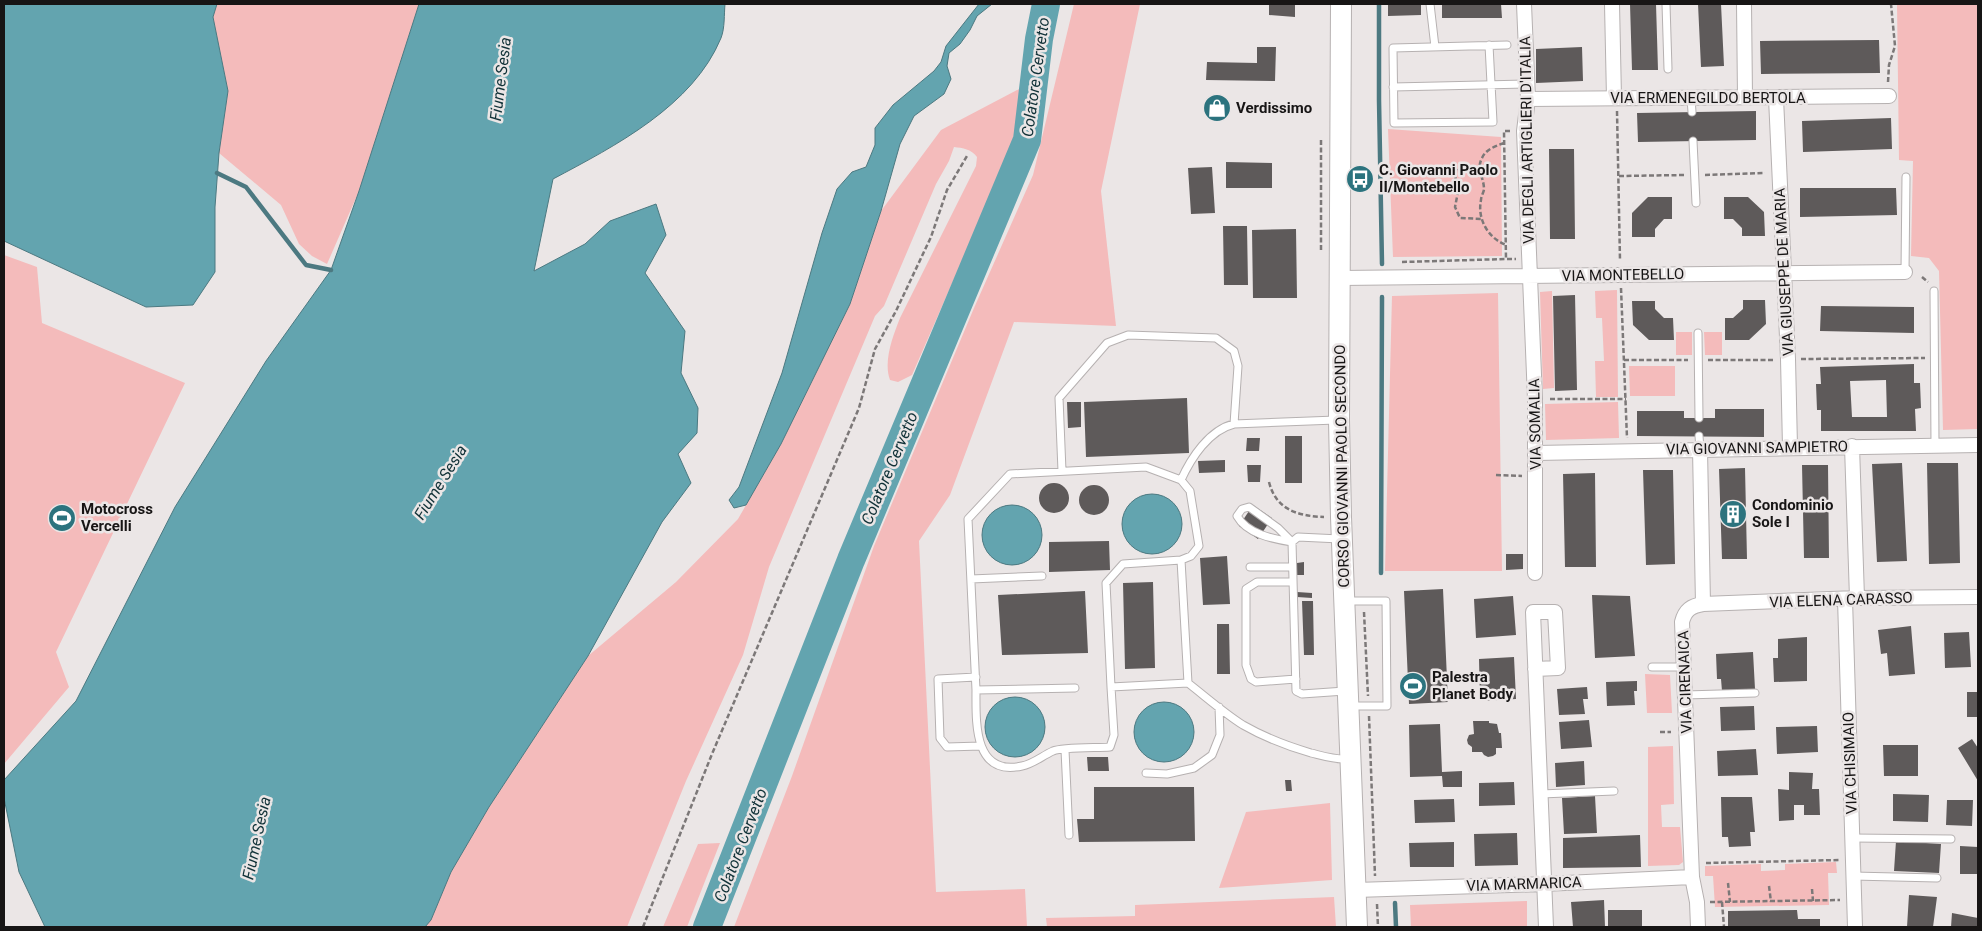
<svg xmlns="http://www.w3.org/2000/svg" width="1982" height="931" font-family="Roboto,sans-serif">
<rect width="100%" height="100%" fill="#ebe6e6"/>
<path fill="#f4bbbb" d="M217,4h202l-60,187 -32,73 -15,-8 -13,-12 -18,-39 -62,-52 9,-62 -15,-74z
M1074,4h66l-39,187 15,135 -102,-4 -64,173 -31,46 17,351 89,-3 2,38h-293l58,-151 82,-230 100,-238 59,-133z
M1897,4h81v425l-35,1 -4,-159 -10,-13 -18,-2 2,-95 -14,-1z
M1023,87l-11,59 -100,229 -14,7 -8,-2c-7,-19 3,-44 10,-62l76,-152 1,-9c-6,-8 -14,-9 -23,-10l-5,14 -13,23 -52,122 -9,10 -106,251 -26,88 -57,126 -59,146h-202l6,-7 20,-48 38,-65 99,-151 88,-74 62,-63 43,-75 69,-140 31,-93 60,-81z
M1388,129l113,8 1,119 -109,1z
M4,255l33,12 5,56 143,60 -129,269 13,35 -65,77z
M1617,290l1,107h-22l-1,-36h9l-2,-43h-6l-1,-27z
M1552,291l2,97 -11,1 -3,-97z
M1498,293l4,278h-117l7,-275z
M1676,332h16v23h-16z
M1704,332h18v23h-17z
M1629,366h46v30h-45z
M1618,402l1,36 -73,2 -1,-36z
M1645,674l25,1 2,38h-25z
M1673,746l1,58 -13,1 1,22h18l3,35 -4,3 -31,1v-119z
M1330,803l2,77 -113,8 27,-76z
M720,843l-33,84h-24l35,-83z
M1836,862l1,11h-9l1,32 -114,2 -2,-31h-8v-10l56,-2v7l24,-1v-6z
M1334,897l2,30h-289l-1,-9 89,-2v-11z
M1527,901v26h-116l-1,-22z"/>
<path fill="#63a4af" stroke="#4c7981" d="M4,4h213l-4,13 15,74 -9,62 -4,54v65l-22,33 -47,2 -142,-66z
M419,4h306c-1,10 0,24 -4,34 -28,68 -106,108 -168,141l-19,92 51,-27 25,-23 46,-17 10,31 -21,38 40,58 -4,42 17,35 -1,25 -19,21 13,29 -29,39 -74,134 -99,151 -38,65 -20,48 -6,7h-380l-26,-55 -15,-74v-18l72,-79 99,-194 91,-146 65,-91 28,-79z
M979,4h13l-15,12 -7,14 -10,14 -11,9 -2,13 4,13 -7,15 -30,22 -14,28 -19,67 -31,93 -69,140 -35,61 -12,3 -5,-8 10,-13 43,-114 40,-140 15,-44 15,-17 14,-5 9,-22v-17l18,-23 41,-34 7,-9 5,-16z
M1122 524a30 30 0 1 1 60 0a30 30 0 1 1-60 0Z
M982 535a30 30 0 1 1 60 0a30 30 0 1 1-60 0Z
M985 727a30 30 0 1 1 60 0a30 30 0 1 1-60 0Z
M1134 732a30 30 0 1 1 60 0a30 30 0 1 1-60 0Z"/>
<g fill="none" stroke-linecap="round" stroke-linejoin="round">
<path stroke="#4c7981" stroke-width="4.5" d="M1379,4v96l3,164
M217,173l29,14 60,78 25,5
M1381,573l1,-276
M1395,903l1,24"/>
<path stroke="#63a4af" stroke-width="28" d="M707,927l144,-367 176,-420 12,-101 7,-35"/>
</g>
<path fill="#5e5a5a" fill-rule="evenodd" d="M1272,4h23v13l-26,-2v-10z
M1388,4h33v11l-33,1z
M1442,4h59l1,14h-60z
M1630,4h26l2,66h-26z
M1698,4h23l3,62 -23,1z
M1879,40l1,33 -119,1 -1,-33z
M1257,47h19l-1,34 -69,-1 1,-18 50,1z
M1582,47l1,34 -47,2v-34z
M1756,111v29l-118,2 -1,-29z
M1891,118l1,31 -89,3 -1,-31z
M1549,149h25l1,90h-25z
M1226,162l46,1v25h-46z
M1212,167l3,46 -24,1 -3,-46z
M1800,188h96l1,27 -97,2z
M1648,197h24v22h-8l-9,10v8h-23v-24z
M1724,197h24l16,15 1,24h-23v-8l-9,-9h-9z
M1223,226h24l1,59h-24z
M1296,229l1,69h-44l-1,-68z
M1575,295l2,95 -22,1 -2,-95z
M1743,300h22l1,24 -17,16h-24v-22h8l10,-9z
M1632,301h23v8l9,9h9l1,22h-25l-16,-15z
M1821,306l93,1v26l-94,-2z
M1914,364v19h6l1,25 -6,1 1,22h-95v-21h-4l-1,-26h5l-1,-17zM1886,380l1,37h-35l-2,-36z
M1187,398l2,55 -103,4 -2,-55z
M1067,402h14v25l-13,1z
M1715,409h49v28l-127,-1v-25h47v7h31z
M1285,436h17v47h-17z
M1247,438h13l-1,13h-13z
M1225,460v12l-26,1 -1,-12z
M1902,463l5,98 -30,1 -5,-98z
M1927,463h31l2,100 -31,1z
M1247,465h14l-1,17h-12z
M1802,465h26l1,93h-25z
M1745,468l2,91h-25l-3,-90z
M1643,470h30l2,94 -29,1z
M1595,473l1,94h-31l-2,-93z
M1039 498a15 15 0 1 1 30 0a15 15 0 1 1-30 0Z
M1079 500a15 15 0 1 1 30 0a15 15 0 1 1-30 0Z
M1253,505l19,13 -14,21 -19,-13z
M1109,541l1,29 -61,2v-30z
M1506,554h17v15l-17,1z
M1227,556l3,48 -27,1 -3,-47z
M1304,562v13h-7v-12z
M1153,582l2,86 -30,1 -2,-86z
M1443,589l5,113 -39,2 -5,-113z
M1085,591l3,62 -86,2 -4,-60z
M1297,592l15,1v5l-15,-1z
M1592,595l38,1 5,60 -40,2z
M1513,596l3,39 -40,3 -2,-39z
M1302,601h11l1,54h-10z
M1217,624h12l1,50h-13z
M1911,626l4,48 -26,2 -2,-23 -6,1 -3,-24z
M1969,632l2,35 -26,1 -1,-35z
M1807,637v44l-33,1 -1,-24h5v-19z
M1753,652l2,37 -33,2 -1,-12h-4l-1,-25z
M1514,657l2,42 -36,2 -1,-42z
M1637,681v10h-3l1,14 -28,1 -1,-24z
M1587,687l1,12h-5l2,15 -26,1 -2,-26z
M1967,692h11v25h-11z
M1754,706l1,24 -34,1 -1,-24z
M1589,720l3,27 -31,2 -2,-27z
M1473,721h16v2l8,1 2,9h2l1,15h-6v6l-3,2 -5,1 -4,-2 -2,-3h-10v-5l-4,-3 -1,-4 2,-5 5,-1z
M1440,724l2,48 20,-1v16h-19l-1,-11 -32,1 -1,-52z
M1817,726l1,26 -41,2 -1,-27z
M1972,739l6,9v33l-20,-33z
M1883,745h35v31h-34z
M1756,749l2,26 -40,1 -1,-25z
M1087,757h21l1,14h-21z
M1584,761l1,24 -29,2 -1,-24z
M1789,772l24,1 -1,16h7l1,26h-16v-10h-10v15l-15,1 -1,-32 11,1z
M1285,780h6l1,11h-6z
M1514,782l1,23 -36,1v-23z
M1094,787h100l1,54 -116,1 -2,-23h17z
M1893,794l36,1 -1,27 -35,-1z
M1595,796l2,37 -33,1 -2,-36z
M1721,797h31l3,35h-5l1,14 -22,1 -1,-10h-6z
M1454,799l1,23 -40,1 -1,-23z
M1947,800h26l-1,26 -26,-1z
M1517,833l1,32 -43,1 -1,-32z
M1640,835l1,32 -78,1v-30z
M1896,841l45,3 -2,29 -45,-2z
M1454,842v25h-44l-1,-24z
M1960,846l18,1v27h-18z
M1909,895l28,2 -4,30h-26z
M1604,900l1,27h-32l-2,-25z
M1608,910h34v17h-34z
M1797,910l1,9h22v8h-92v-16z
M1952,913l26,5 -1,9h-26z"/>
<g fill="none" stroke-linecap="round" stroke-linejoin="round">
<g stroke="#b6b1b1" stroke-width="9">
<path id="lane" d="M1430,4l5,43
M1666,4l2,65
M1489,45l4,77 -99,1 -1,-75 114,-3
M1393,87l134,-3
M1691,98l1,14
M1693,141l3,62
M1905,272l1,-95
M1934,291l1,154
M1698,333l1,85
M1699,436l1,13
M1062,471l-3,-73 48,-55 21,-8 88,3 18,13 4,15 -4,58
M1181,480l9,11 9,55 -8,10 -10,4 7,123 -77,4 -5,-104 17,-19 58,-4
M1249,507l29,21 14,14c-19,-3 -45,-8 -55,-26l5,-7z
M1340,539l-42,-2 -6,5 4,149 6,3 43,-3
M1250,567h42
M971,579l71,-3
M1292,582h-35l-11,7v76l5,14 5,3 40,-3
M1345,601h41l1,105h-38
M1652,667h32
M976,677l-38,2 2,59 7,9 34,-1
M1188,683c18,14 36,30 55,42 21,12 44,21 68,28 12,3 24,7 37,6
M1075,688l-99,2 -8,-171 42,-45 136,-7 35,13c10,-22 28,-50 53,-56l102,-4
M976,690c0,31 -3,87 46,76 11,-2 20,-10 31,-15 10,-4 44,-3 57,-4l4,-12 -3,-48
M1685,695l70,-2
M1065,750l4,85
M1146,773l21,1 27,-6 18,-13 8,-20 -1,-28
M1541,794l73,-3
M1852,838l99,1
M1853,876l84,2"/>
</g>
<g stroke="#b6b1b1" stroke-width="16">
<path id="street" d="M1524,4l4,95 -4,32 11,268v174
M1612,4l2,94
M1744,4l1,93
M1776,98l12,261 2,88
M1528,99l361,-3
M1340,278l565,-6
M1852,446l5,152
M1700,449l3,155
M1536,453l442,-8
M1845,599l10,328
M1535,669l23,-1 -3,-56h-22l13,315
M1356,890l188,-6 148,-7
M1698,927l-1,-25 -5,-25 -10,-255c3,-12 9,-16 21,-18l154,-6 121,-1"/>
</g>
<g stroke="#b6b1b1" stroke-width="22">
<path id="secondary" d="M1341,4l-2,416 2,97 16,410"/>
</g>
<path stroke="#7c7878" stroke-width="2.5" stroke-dasharray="5 2.5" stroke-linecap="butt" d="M1888,82l1,-17 6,-19 -4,-42
M1617,111l3,149
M1510,131h-6l2,128h10
M1504,143c-8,3 -18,6 -22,15 -6,11 2,20 2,31 0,3 -3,7 -3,11 -4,19 7,38 25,45
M1479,168l-20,-1 -3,3 -1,15 3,7 -3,15 5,11 22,1
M1705,175l60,-2
M1619,176l66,-1
M1321,250v-112
M1402,262l104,-3
M1922,277l6,5
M1621,288l6,150
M1801,359l124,-1
M1624,360h64
M1708,360h67
M1550,399h76
M1496,475l26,1
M1269,482c7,28 29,34 55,35
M1364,612l4,84
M1369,716l6,160
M1660,732h11
M1706,863l134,-3
M1728,883l2,19
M1769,886l2,16
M1812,889l1,12
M1710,902l130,-2
M1722,902l2,25
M1377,904l1,23
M643,927l69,-173 147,-346 16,-59 21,-38 35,-74 16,-47 20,-34"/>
<use href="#lane" stroke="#fff" stroke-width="7"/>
<use href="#street" stroke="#fff" stroke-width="14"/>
<use href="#secondary" stroke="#fff" stroke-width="20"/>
</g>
<defs>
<g id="shop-disc" transform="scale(1.4375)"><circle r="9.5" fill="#2c737e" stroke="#ebe6e6"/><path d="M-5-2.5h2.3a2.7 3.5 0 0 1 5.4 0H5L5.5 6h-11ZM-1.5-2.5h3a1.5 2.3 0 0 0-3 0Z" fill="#fff"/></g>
<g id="bus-disc" transform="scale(1.4375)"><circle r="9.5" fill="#2c737e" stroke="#ebe6e6"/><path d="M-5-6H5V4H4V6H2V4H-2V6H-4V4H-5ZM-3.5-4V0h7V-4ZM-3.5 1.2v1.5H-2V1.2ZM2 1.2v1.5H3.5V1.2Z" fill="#fff"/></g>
<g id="building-disc" transform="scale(1.4375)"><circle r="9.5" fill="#2c737e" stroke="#ebe6e6"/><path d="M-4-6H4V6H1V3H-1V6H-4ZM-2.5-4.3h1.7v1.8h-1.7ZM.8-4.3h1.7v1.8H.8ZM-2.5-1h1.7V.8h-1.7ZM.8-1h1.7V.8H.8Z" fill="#fff"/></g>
<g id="stadium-disc" transform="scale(1.4375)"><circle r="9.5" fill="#2c737e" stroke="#ebe6e6"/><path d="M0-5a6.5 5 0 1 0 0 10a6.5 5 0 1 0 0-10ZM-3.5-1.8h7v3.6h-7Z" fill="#fff"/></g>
</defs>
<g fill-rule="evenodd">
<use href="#shop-disc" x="1217" y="108"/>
<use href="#bus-disc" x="1360" y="179"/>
<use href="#building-disc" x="1733" y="514"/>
<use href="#stadium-disc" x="62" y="518"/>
<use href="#stadium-disc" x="1413" y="686"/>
</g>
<g text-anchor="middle" stroke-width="5" stroke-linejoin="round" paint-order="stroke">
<g font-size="15" fill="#171515" stroke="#ebe6e6">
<text x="1708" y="103">VIA ERMENEGILDO BERTOLA</text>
<text transform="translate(1527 140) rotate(-91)" y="5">VIA DEGLI ARTIGLIERI D'ITALIA</text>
<text transform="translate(1784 272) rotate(-93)" y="5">VIA GIUSEPPE DE MARIA</text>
<text transform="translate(1623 275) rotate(-1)" y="5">VIA MONTEBELLO</text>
<text transform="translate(1535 424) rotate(-91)" y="5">VIA SOMALIA</text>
<text transform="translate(1757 448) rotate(-1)" y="5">VIA GIOVANNI SAMPIETRO</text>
<text transform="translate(1342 466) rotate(-91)" y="5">CORSO GIOVANNI PAOLO SECONDO</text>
<text transform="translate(1841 600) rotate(-2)" y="5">VIA ELENA CARASSO</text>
<text transform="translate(1685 682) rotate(-92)" y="5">VIA CIRENAICA</text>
<text transform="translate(1850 763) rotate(-92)" y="5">VIA CHISIMAIO</text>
<text transform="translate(1524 884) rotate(-2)" y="5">VIA MARMARICA</text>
</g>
<g font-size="15" font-weight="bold" fill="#171515" stroke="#ebe6e6" text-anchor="start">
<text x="1236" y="113">Verdissimo</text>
<text x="1379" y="175">C. Giovanni Paolo<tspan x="1379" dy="17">II/Montebello</tspan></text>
<text x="1752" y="510">Condominio<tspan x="1752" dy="17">Sole I</tspan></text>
<text x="81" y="514">Motocross<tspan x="81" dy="17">Vercelli</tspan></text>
<text x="1432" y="682">Palestra<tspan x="1432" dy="17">Planet Body</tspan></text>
</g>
<g font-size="16" font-style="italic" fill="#113238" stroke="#ebe6e6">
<text transform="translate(1035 77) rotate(-82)" y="6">Colatore Cervetto</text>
<text transform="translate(500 79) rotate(-83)" y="6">Fiume Sesia</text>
<text transform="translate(889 468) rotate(-67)" y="6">Colatore Cervetto</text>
<text transform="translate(440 482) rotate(-58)" y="6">Fiume Sesia</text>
<text transform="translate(256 838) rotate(-78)" y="6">Fiume Sesia</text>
<text transform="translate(740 845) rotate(-69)" y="6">Colatore Cervetto</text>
</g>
</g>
<rect width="1982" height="931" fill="none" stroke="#171515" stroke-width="10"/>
</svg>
